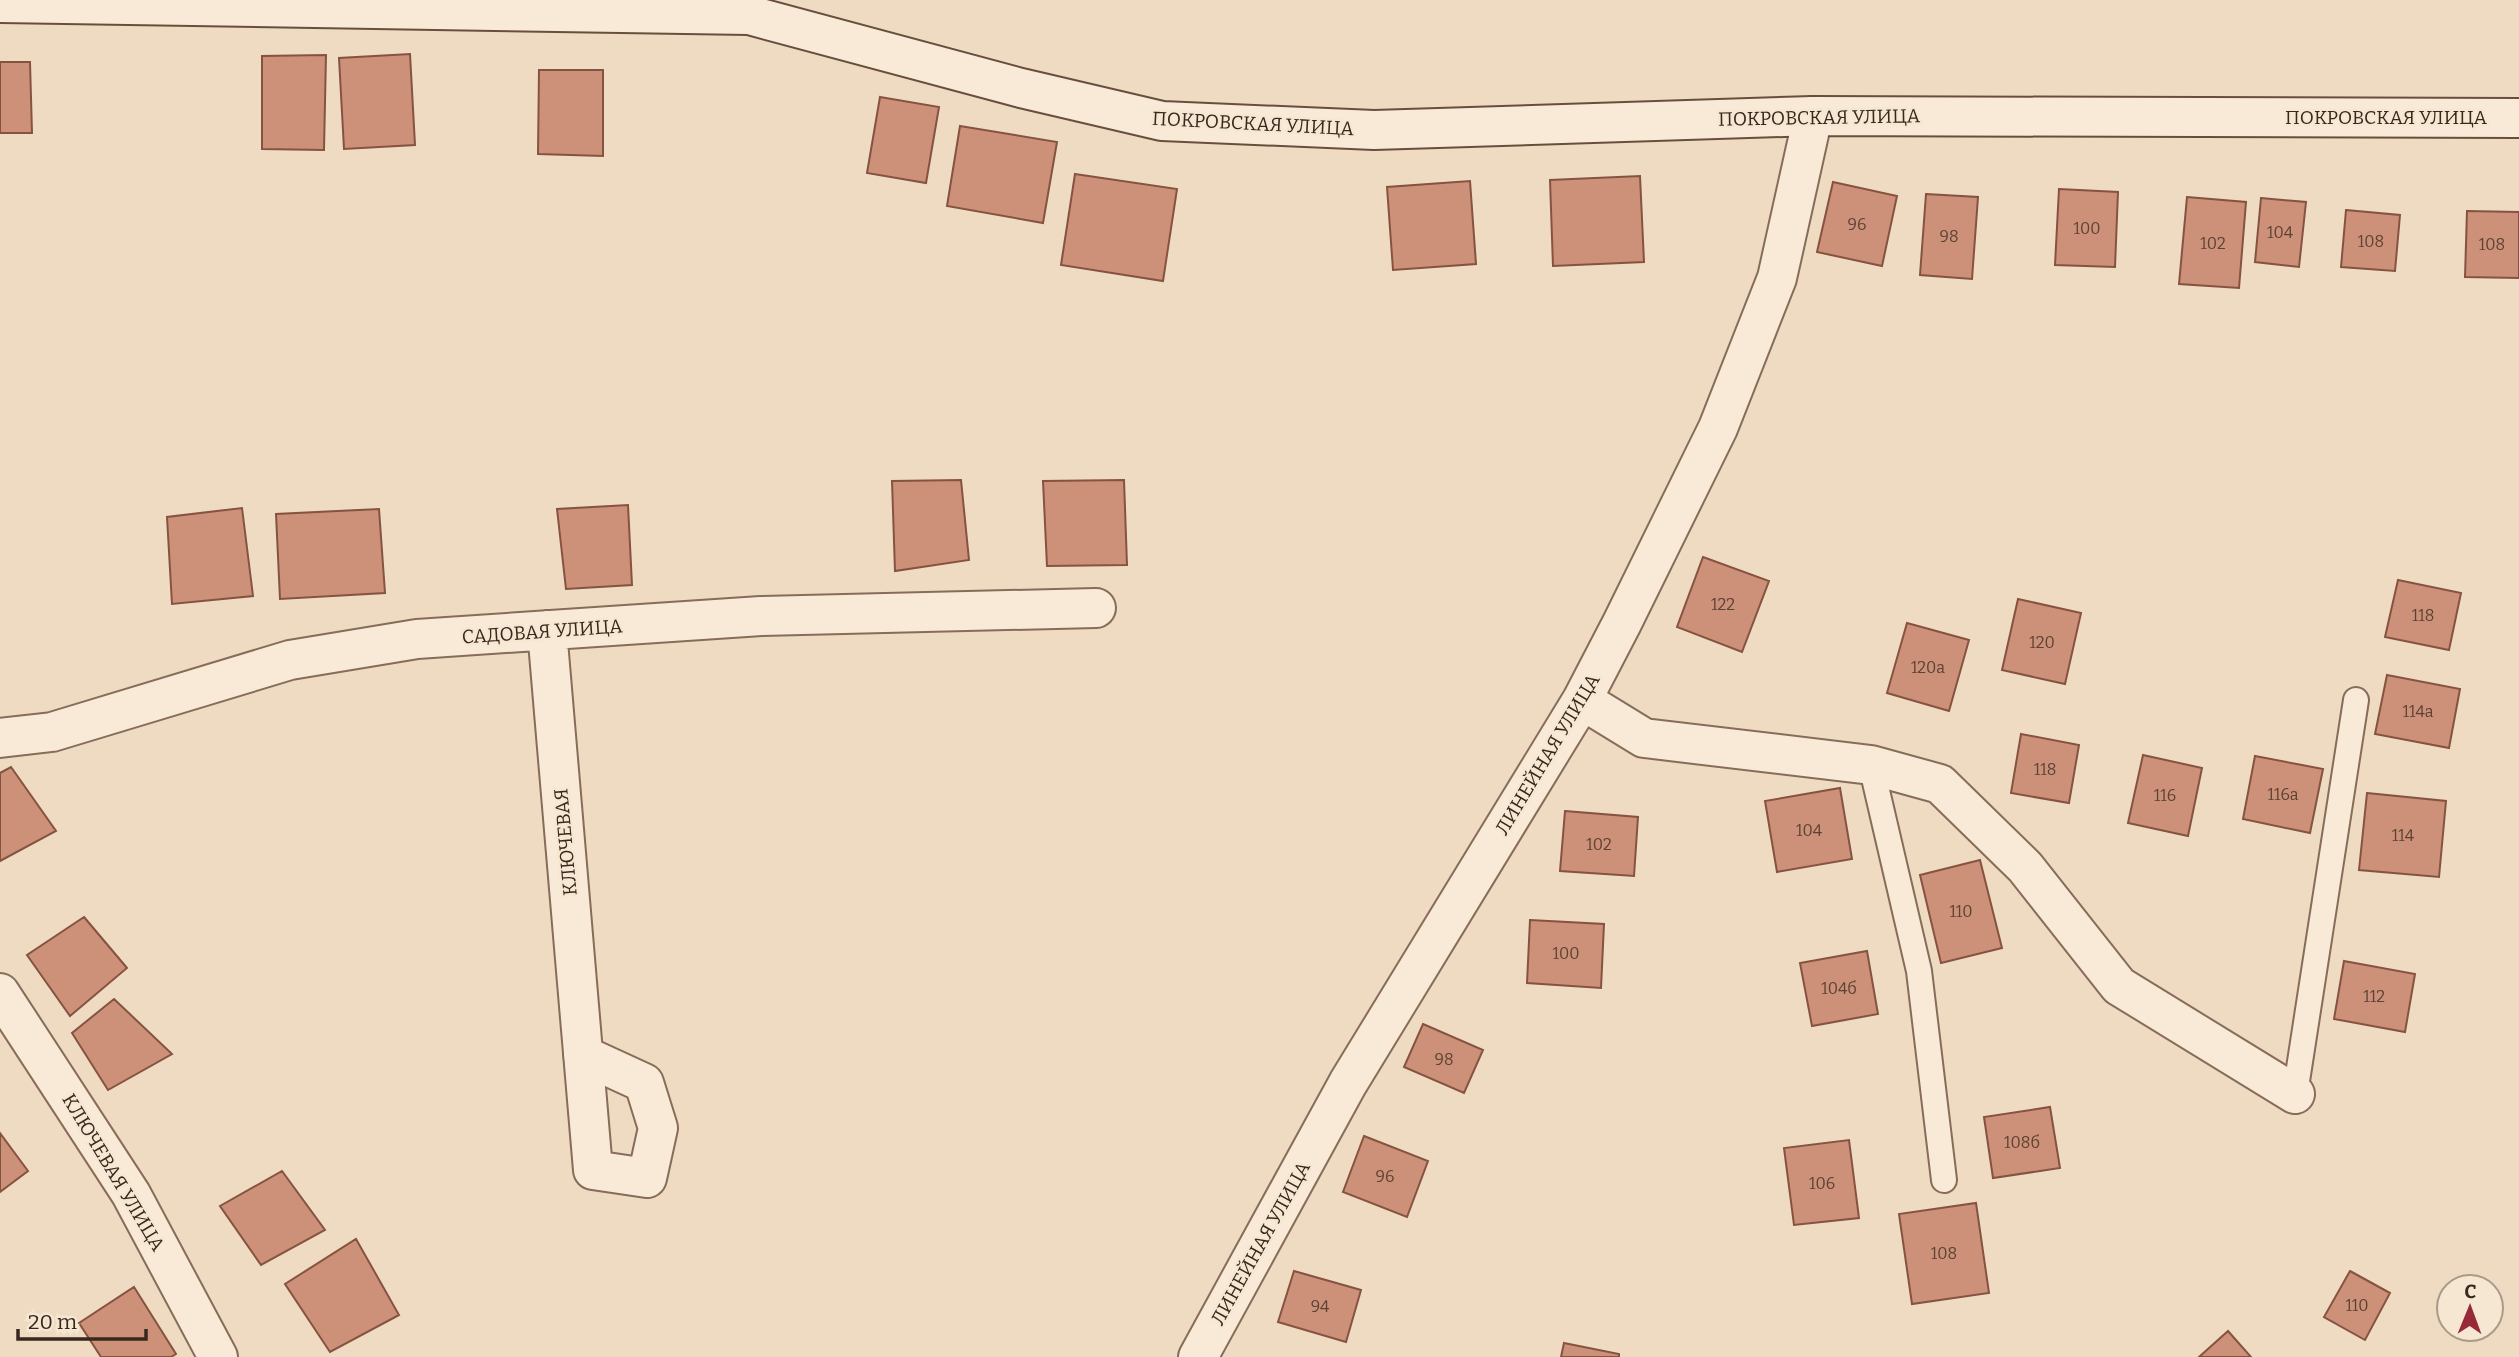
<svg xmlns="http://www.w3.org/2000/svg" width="2519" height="1357" font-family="Bitter,serif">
<rect width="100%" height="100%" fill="#eedbc2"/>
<path fill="#cc9178" stroke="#865340" stroke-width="2" d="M410,54l5,91 -71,4 -5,-91z
M326,55l-2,95 -62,-1v-93z
M0,62h30l2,71h-32z
M539,70h64v86l-65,-2z
M880,97l59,10 -13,76 -59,-10z
M960,126l97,16 -14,81 -96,-17z
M1075,174l102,15 -14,92 -102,-16z
M1640,176l4,86 -91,4 -3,-86z
M1470,181l6,83 -83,6 -6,-83z
M1833,182l64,14 -15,70 -65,-14z
M2059,189l59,3 -3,75 -60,-2z
M1926,194l52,3 -6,82 -52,-4z
M2187,197l59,5 -7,86 -60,-4z
M2261,198l45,4 -7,65 -44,-5z
M2346,210l54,5 -5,56 -54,-4z
M2467,211l52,1v66l-54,-1z
M961,480l8,80 -74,11 -3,-90z
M1124,480l3,85 -80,1 -4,-85z
M628,505l4,80 -66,4 -9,-80z
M242,508l11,88 -81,8 -5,-87z
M379,509l6,84 -105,6 -4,-85z
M1703,557l66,24 -27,71 -65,-25z
M2398,580l63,13 -12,57 -64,-13z
M2018,599l63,14 -16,71 -63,-14z
M1907,623l62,17 -20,71 -62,-18z
M2387,675l73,14 -11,59 -74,-14z
M2021,734l58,11 -10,58 -58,-10z
M2143,755l59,13 -14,68 -60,-13z
M2255,756l68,13 -13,64 -67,-14z
M11,767l45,64 -56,30v-88z
M1840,788l12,71 -75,13 -12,-71z
M2367,793l79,8 -7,76 -80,-7z
M1565,811l73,6 -4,59 -74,-5z
M1980,860l22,88 -61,15 -21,-88z
M84,917l43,51 -57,48 -43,-61z
M1530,920l74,4 -3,64 -74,-5z
M1867,951l11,63 -66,12 -12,-63z
M2344,961l71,13 -10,58 -71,-13z
M114,999l58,55 -64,36 -36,-57z
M1423,1024l60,26 -19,43 -60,-26z
M2050,1107l10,61 -67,10 -9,-61z
M0,1133l28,38 -28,21z
M1364,1136l64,25 -21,56 -64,-25z
M1849,1140l10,78 -65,7 -10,-77z
M282,1171l43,59 -64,35 -41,-59z
M1976,1203l13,90 -77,11 -13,-90z
M356,1239l43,76 -69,37 -45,-68z
M1294,1271l67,19 -15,52 -68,-20z
M2350,1271l40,22 -25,47 -41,-23z
M134,1287l42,67 -5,3h-70l-22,-34z
M2228,1331l23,26h-52z
M1564,1343l55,11v3h-58z"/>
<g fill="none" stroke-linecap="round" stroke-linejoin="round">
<g stroke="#876c5a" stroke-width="28">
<path id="lane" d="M1871,765l48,206 25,209
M2295,1094l61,-394"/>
</g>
<g stroke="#876c5a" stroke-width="42">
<path id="street" d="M547,630l46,540 54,8 11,-50 -14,-45 -61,-28
M1582,700l62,38 227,27 69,19 85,83 94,119 176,108
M0,738l52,-6 238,-72 127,-21 344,-23 335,-8
M0,993l131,201 87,163
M1198,1357l150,-274 234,-383 40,-77 96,-195 59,-150 36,-162"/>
</g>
<g stroke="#694e3d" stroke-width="42">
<path id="secondary" d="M0,3l749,12 272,73 141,33 212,9 439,-14 706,2"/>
</g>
<use href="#lane" stroke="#f8ead6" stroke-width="24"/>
<use href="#street" stroke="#f8ead6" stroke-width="38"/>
<use href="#secondary" stroke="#f8ead6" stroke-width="38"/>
</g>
<g text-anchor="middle" stroke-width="5" stroke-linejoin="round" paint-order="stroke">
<g font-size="16" fill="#5c4234">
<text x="1857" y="230">96</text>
<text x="2087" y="234">100</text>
<text x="2280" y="238">104</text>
<text x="1949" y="242">98</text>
<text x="2371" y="247">108</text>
<text x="2213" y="249">102</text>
<text x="2492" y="250">108</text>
<text x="1723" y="610">122</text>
<text x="2423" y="621">118</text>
<text x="2042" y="648">120</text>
<text x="1928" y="673">120а</text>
<text x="2418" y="717">114а</text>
<text x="2045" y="775">118</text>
<text x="2283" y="800">116а</text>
<text x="2165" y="801">116</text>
<text x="1809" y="836">104</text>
<text x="2403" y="841">114</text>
<text x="1599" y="850">102</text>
<text x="1961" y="917">110</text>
<text x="1566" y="959">100</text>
<text x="1839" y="994">104б</text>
<text x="2374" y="1002">112</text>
<text x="1444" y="1065">98</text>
<text x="2022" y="1148">108б</text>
<text x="1385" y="1182">96</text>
<text x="1822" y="1189">106</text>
<text x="1944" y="1259">108</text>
<text x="2357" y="1311">110</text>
<text x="1320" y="1312">94</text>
</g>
<g font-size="19" fill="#37271e" stroke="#f5e7d2">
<text transform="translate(1819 117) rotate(-1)" y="7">ПОКРОВСКАЯ УЛИЦА</text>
<text x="2386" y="124">ПОКРОВСКАЯ УЛИЦА</text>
<text transform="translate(1253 123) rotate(3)" y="7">ПОКРОВСКАЯ УЛИЦА</text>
<text transform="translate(542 631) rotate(-4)" y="7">САДОВАЯ УЛИЦА</text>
<text transform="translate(1547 754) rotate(-59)" y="7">ЛИНЕЙНАЯ УЛИЦА</text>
<text transform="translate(565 842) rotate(-95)" y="7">КЛЮЧЕВАЯ</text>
<text transform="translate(114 1172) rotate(59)" y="7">КЛЮЧЕВАЯ УЛИЦА</text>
<text transform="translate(1260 1243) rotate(-61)" y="7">ЛИНЕЙНАЯ УЛИЦА</text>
</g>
</g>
<g transform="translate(2470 1308) rotate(1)"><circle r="33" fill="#f5e7d2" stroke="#a99a8a" stroke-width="2"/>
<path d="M0-5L12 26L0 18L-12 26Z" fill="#962a38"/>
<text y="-10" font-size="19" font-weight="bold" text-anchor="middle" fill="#37271e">С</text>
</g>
<path d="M18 1329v10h128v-10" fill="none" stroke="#37271e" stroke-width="3.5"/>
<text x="28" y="1329" font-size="21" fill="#37271e" stroke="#f5e7d2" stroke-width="5" paint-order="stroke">20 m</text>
</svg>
